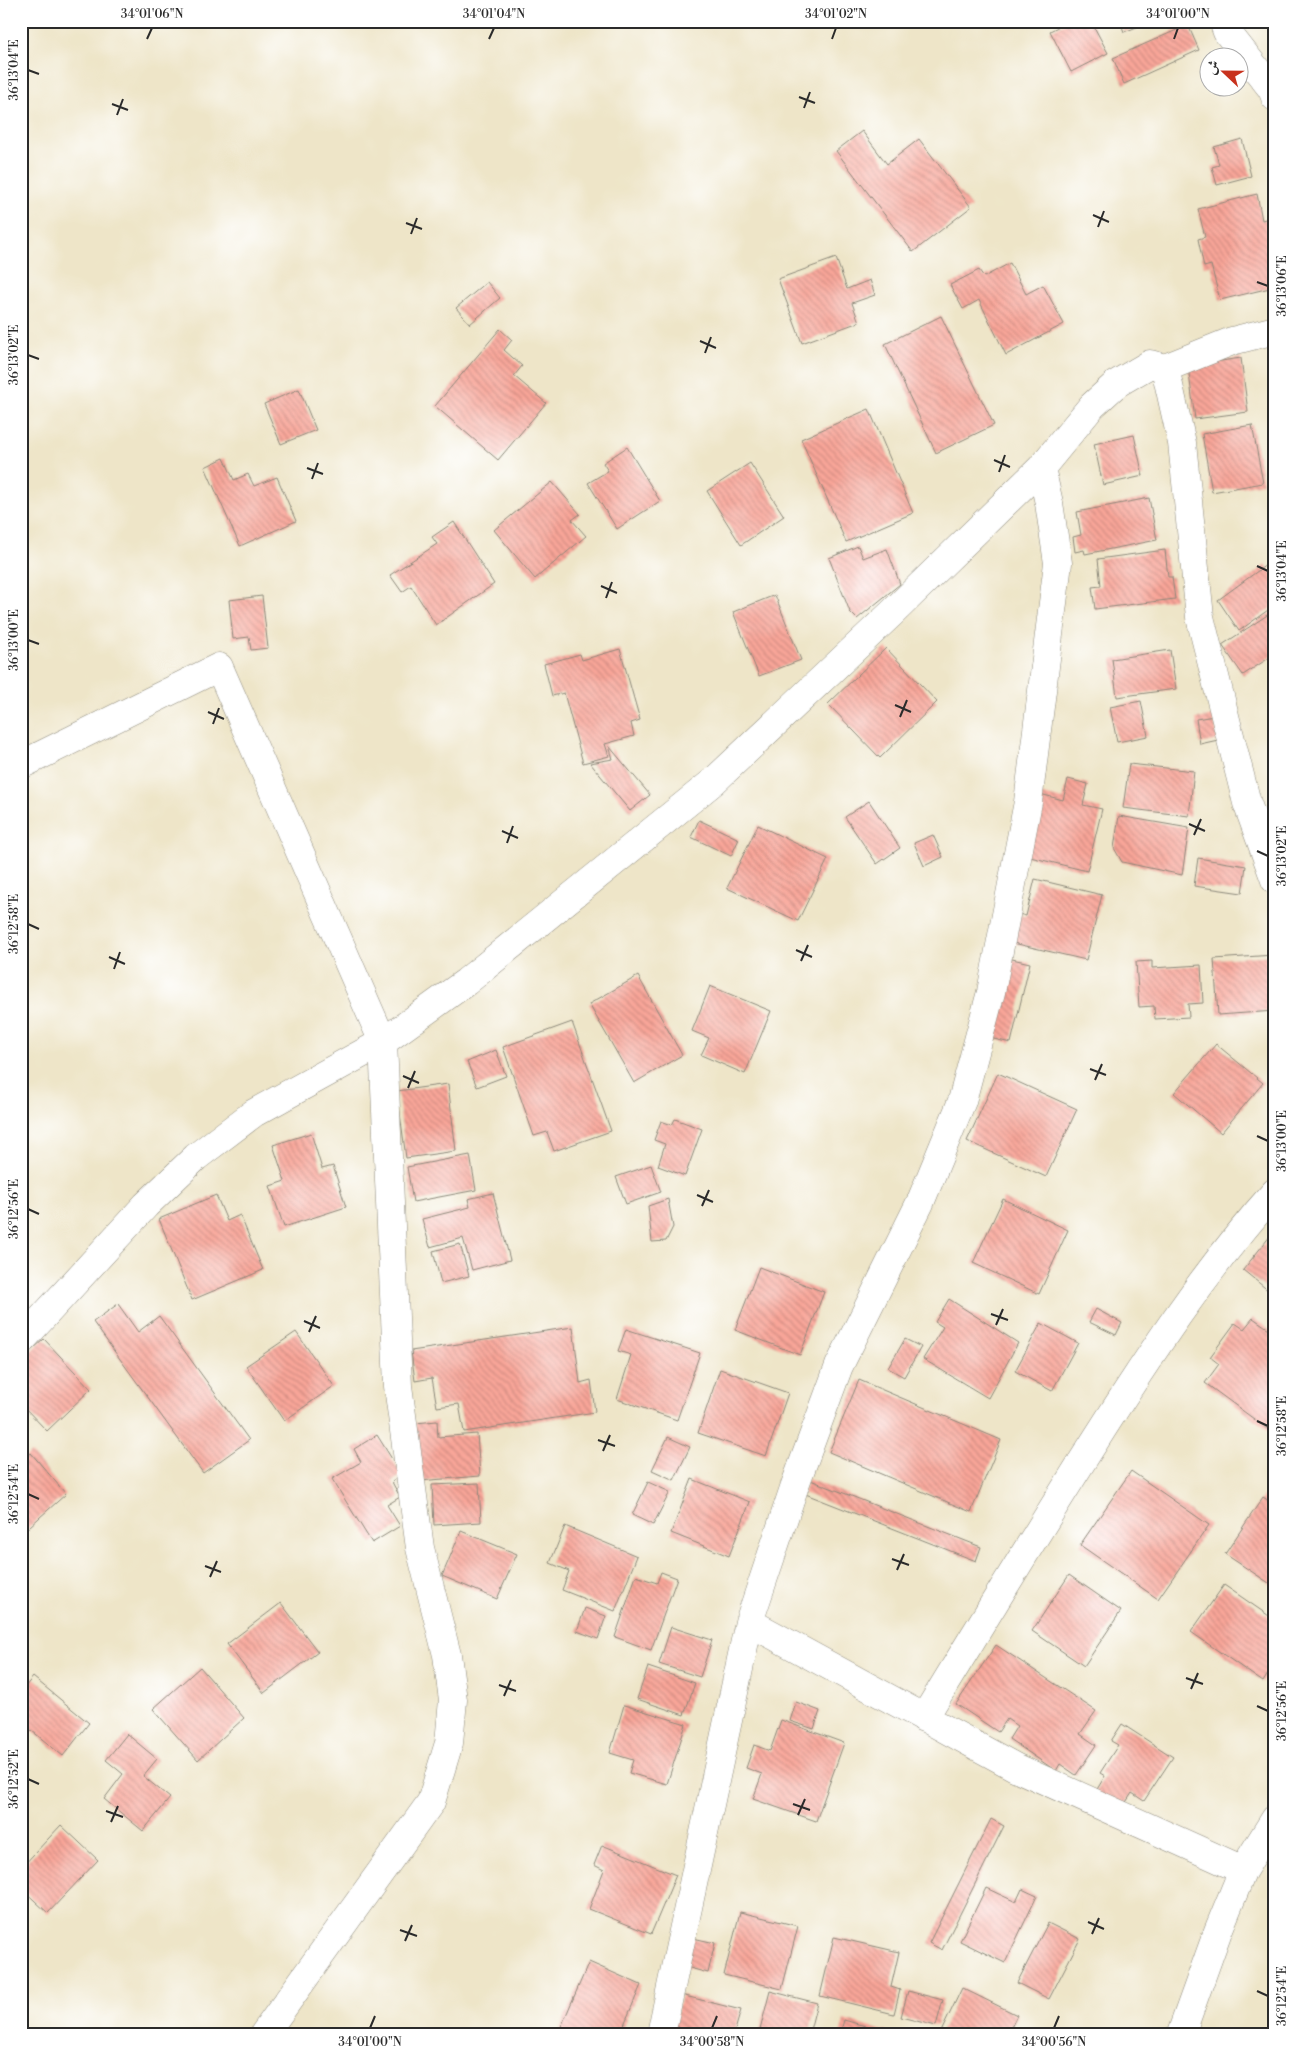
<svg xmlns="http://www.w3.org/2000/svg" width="1296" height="2055" font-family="'Libre Bodoni',Amiri,serif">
<defs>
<pattern id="building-back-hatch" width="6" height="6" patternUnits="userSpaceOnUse" patternTransform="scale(1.25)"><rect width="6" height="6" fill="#f9a699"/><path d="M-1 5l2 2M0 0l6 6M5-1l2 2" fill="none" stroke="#ca877d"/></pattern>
</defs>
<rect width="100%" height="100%" fill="#fff"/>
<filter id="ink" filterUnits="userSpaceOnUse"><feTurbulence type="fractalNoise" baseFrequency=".02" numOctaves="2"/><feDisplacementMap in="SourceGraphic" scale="10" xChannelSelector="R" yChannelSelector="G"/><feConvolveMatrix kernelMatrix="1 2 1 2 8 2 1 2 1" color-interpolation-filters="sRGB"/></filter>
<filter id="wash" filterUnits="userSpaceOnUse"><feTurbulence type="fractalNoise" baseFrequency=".0096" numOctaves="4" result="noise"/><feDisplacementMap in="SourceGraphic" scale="20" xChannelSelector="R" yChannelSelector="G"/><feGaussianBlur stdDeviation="1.12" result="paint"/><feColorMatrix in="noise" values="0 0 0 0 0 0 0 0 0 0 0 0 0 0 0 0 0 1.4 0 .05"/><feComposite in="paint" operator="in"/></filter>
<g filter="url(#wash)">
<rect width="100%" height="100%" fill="#eee5c8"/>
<g id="blocks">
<path fill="url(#building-back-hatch)" d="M1069,21h16l3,5 4,-3 16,30 -37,19 -21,-41z
M1120,21h32l-28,11z
M1188,25l11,25 -75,34 -11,-26z
M862,131l25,33 32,-25 52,68 -58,45 -77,-101z
M1242,139l9,37 -34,9 -5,-18 7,-2 -5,-18z
M1257,194l5,26 7,-2 6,27v7l-5,1 5,18v3l-3,1 2,12 -54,13 -9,-35 -7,2 -6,-28 7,-2 -7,-28z
M836,258l11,31 23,-9 5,15 -23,8 7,19 -57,21 -24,-64z
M1010,263l16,31 17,-9 21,39 -58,31 -27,-55 -16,9 -13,-24 29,-15 5,7z
M487,282l13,16 -30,26 -14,-16z
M941,316l53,109 -58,28 -51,-109z
M500,329l12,11 -8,10 18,16 -8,10 32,27 -48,57 -63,-54z
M1241,358l7,54 -53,7 -7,-53z
M299,389l17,41 -35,14 -17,-40z
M869,409l44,104 -67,29 -45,-103z
M1252,425l11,58 -51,9 -10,-58z
M1134,435l9,41 -40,9 -9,-41z
M627,447l33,54 -43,28 -29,-46 20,-12 -5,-8z
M224,458l10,22 14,-6 6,12 23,-9 19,44 -56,25 -35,-79z
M750,463l34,53 -43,29 -34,-54z
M552,482l28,32 -8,6 14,16 -51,43 -41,-49z
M1149,498l8,42 -72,14 -1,-4 -9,2 -2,-15 8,-2 -4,-23z
M454,522l40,62 -58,41 -25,-39 -9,6 -12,-17 47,-31 -5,-7z
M858,546l5,12 24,-9 13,35 -43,35 -7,-7 -21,-54z
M1165,550l3,27h4l3,22 -80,10 -3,-22 9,-1 -3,-27z
M1266,565l9,13v27l-36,26 -21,-31z
M775,595l26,65 -42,16 -26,-64z
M262,596l6,52 -17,2 -2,-13 -16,2 -4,-39z
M1275,610v44l-32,21 -21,-30z
M886,648l51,54 -57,56 -52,-54z
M620,649l20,71 -9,3 3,13 -29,8 4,12 -26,7 -19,-70 -12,3 -8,-32 36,-10 2,6z
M1170,650l6,39 -59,8 -5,-38z
M1141,701l7,35 -31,6 -7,-35z
M1214,716l4,24 -18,4 -4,-25z
M609,746l41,49 -20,16 -40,-48 23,-4z
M1129,764l65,7 -5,45 -66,-8z
M1068,779l20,5 -5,21 19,4 -15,62 -61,-15 14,-62 23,6z
M869,801l31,47 -23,16 -32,-47z
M1119,816l70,12 -7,47 -60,-13 -8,-14z
M699,820l40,19 -8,17 -40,-19z
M758,825l70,34 -30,62 -71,-33z
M933,835l10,22 -19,9 -10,-23z
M1198,858l48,8 -4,27 -48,-7z
M1035,879l67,16 -16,65 -73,-17 6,-29 7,2z
M1274,955l1,56 -57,4 -4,-56z
M1003,957l27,6 -19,80 -26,-6z
M1152,961v7l49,-3 2,38 -15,1 1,13 -34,2 -1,-13 -15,1 -3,-45z
M638,976l44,79 -48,28 -45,-79z
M710,986l61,25 -26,63 -44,-19 8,-17 -17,-7z
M572,1022l39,109 -57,20 -7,-19 -13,4 -31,-89z
M1216,1044l47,39 -42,50 -47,-40z
M496,1050l10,26 -29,11 -10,-25z
M998,1073l79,36 -31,68 -79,-36z
M448,1084l8,67 -50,7 -9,-67z
M675,1119l27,10 -17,47 -27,-10 7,-22 -11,-4 7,-19 11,4z
M311,1133l11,36 11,-3 13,41 -62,20 -14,-41 15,-5 -12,-36z
M470,1155l6,35 -63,12 -6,-35z
M651,1165l10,27 -35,12 -10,-27z
M493,1193l17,67 -38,10 -9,-32 -33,9 -8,-28 48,-12 -2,-8z
M216,1195l11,26 13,-6 23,55 -71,30 -33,-81z
M668,1199l5,28 -7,14 -14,1 -4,-36z
M1003,1199l65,31 -29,64 -66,-31z
M1275,1230v66l-32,-26z
M460,1244l9,32 -28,7 -8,-32z
M759,1267l65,25 -24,63 -65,-25z
M949,1299l69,44 -30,55 -65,-39 20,-32 -8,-5z
M118,1304l20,28 21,-16 90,124 -46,33 -110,-151z
M1096,1309l26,14 -6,12 -27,-13z
M1253,1318l22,15 -2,100 -68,-50 14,-19 -9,-7 25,-34 9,6z
M1041,1323l37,20 -26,48 -37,-20z
M573,1327l7,56 11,-3 4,32 -131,20 -5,-28 -22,3 -5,-29 -17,3 -4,-30z
M626,1329l74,24 -23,67 -60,-21 14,-44 -13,-4z
M296,1332l38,54 -50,35 -38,-55z
M44,1339l47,50 -44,42 -26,-27v-44z
M905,1339l16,8 -17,30 -16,-9z
M720,1369l68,24 -22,63 -68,-23z
M859,1380l142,60 -30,72 -142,-60z
M437,1421l1,16 39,-3 3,42 -61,5 -4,-58z
M377,1435l25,40 -10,7 8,15 -13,8 13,21 -28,17 -40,-64 29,-17 -7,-13z
M668,1437l22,10 -16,33 -22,-10z
M31,1453l35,41 -45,40v-73z
M1131,1471l78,54 -51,74 -78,-54z
M692,1479l58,23 -21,54 -58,-23z
M808,1479l173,68 -5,14 -173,-68z
M648,1482l22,10 -17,33 -21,-10z
M479,1483l2,39 -47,3 -2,-40z
M1263,1497l12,8v82l-50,-33z
M565,1526l72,30 -22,55 -53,-21 7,-19 -19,-8z
M461,1531l56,23 -20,45 -55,-23z
M661,1572l16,6 -26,72 -36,-13 21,-61 21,7z
M1069,1575l52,36 -37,55 -52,-35z
M1224,1585l51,35v59l-7,-5 -5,8 -72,-50z
M281,1603l37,49 -54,41 -37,-49z
M585,1608l21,8 -8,23 -21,-8z
M671,1627l41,13 -12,37 -41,-13z
M996,1645l100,66 -16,23 16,11 -20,30 -16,-11 -4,7 -47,-32 8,-13 -10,-7 -9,13 -42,-28z
M200,1667l44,51 -46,42 -45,-51z
M648,1667l47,16 -11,32 -47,-16z
M33,1677l56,46 -26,33 -42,-34v-30z
M796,1702l24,9 -6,18 -24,-8z
M624,1705l62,19 -19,60 -38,-11 4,-13 -23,-7z
M781,1720l63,23 -28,78 -63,-22 9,-25 -16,-6 8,-23 16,6z
M1122,1724l51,33 -29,44 -12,-8 -13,20 -26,-17 12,-20 -5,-3 18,-28 -7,-4z
M127,1734l30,25 -14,17 27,22 -27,33 -39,-32 19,-25 -17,-14z
M991,1819l13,7 -62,124 -13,-7z
M61,1825l37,35 -50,53 -27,-25v-20z
M602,1845l74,30 -25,59 -62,-25 15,-39 -10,-5z
M986,1888l30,14 6,-13 15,7 -32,67 -45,-22z
M740,1912l58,14 -16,63 -58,-14z
M1048,1923l32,16 -31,60 -32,-16z
M834,1937l65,15 -8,35 9,3 -6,24 -74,-18z
M693,1938l22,5 -7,30 -22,-6z
M589,1962l52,23 -21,49h-62z
M962,1988l55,27 -9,19h-68z
M770,1991l47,12 -8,31h-50z
M908,1991l35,9 -7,26 -35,-9z
M681,1995l60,15 -7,24h-63z
M844,2020l46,13v1h-50z"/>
</g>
</g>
<g filter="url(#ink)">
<use href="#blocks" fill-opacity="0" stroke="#8c887a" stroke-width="1"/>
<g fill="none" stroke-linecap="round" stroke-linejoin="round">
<g stroke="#8c887a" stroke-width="29">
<path id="minor" d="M1223,21l4,11 45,57 3,8
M1165,368l17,75 18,174 47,186 28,77
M21,765l198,-98 164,375 15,344 22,162 27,107 6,45 -4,43 -18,59 -167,232
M21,1341l125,-136 50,-48 58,-44 129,-71 83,-60 248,-201 178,-168 149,-145 51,-62 24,-22 34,-20 15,4 67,-27 43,-11
M749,1622l266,145 228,103
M924,1718c56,-92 112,-184 169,-274 55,-87 113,-175 182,-252
M661,2034l88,-412 46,-137 44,-119 81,-163 42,-102 29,-109 37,-190 30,-239 -9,-60 -8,-35
M1181,2034l37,-103 25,-61 32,-51"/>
</g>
<use href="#minor" stroke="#fff" stroke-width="28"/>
</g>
</g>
<path fill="none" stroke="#2b2b2b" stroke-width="2" d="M147,39l5,-11M489,39l5,-11M832,39l4,-11M1174,39l4,-11M28,70l11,4M799,97l16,6M112,104l16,6M804,108l6,-16M117,115l6,-16M1093,215l16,7M406,223l16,6M1098,227l6,-16M411,234l6,-16M1257,282l11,4M700,341l16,7M705,353l6,-16M28,355l11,4M994,460l16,7M307,468l16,6M999,472l6,-17M312,479l6,-16M1257,566l11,5M601,586l16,7M606,598l6,-16M28,640l11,4M895,705l16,7M208,712l16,7M900,717l7,-17M213,724l6,-16M1189,824l16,7M502,831l16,7M1194,835l7,-16M507,843l6,-17M1257,851l11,5M28,924l11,5M796,950l16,7M109,957l16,7M801,961l7,-16M114,969l6,-17M1090,1069l16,6M403,1076l16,7M1095,1080l7,-16M408,1088l7,-17M1257,1136l11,5M697,1195l16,7M702,1206l7,-16M28,1209l11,5M991,1314l17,6M304,1321l16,7M996,1325l7,-16M309,1332l7,-16M1257,1421l11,5M598,1440l17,6M603,1451l7,-16M28,1494l11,5M892,1559l17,6M205,1566l16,6M897,1570l7,-16M210,1577l7,-16M1186,1678l17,6M499,1685l17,6M1191,1689l7,-16M504,1696l7,-16M1257,1706l11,5M28,1779l11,5M793,1804l17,6M106,1811l17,6M798,1815l7,-16M111,1822l7,-16M1088,1922l16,7M400,1930l17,6M1092,1934l7,-16M405,1941l7,-16M1257,1991l11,5M370,2028l5,-12M712,2028l5,-12M1054,2028l5,-12"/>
<rect width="1296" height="2055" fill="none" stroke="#fff" stroke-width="55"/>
<g transform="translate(1224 72) rotate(292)"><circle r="24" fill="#ffffff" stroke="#aaaaaa"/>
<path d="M0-4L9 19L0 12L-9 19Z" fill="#c8321e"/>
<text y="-8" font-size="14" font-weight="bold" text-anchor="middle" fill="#2b2b2b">ش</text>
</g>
<rect x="28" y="28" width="1240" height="2000" fill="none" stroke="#2b2b2b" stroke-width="2"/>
<g font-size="12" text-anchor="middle" fill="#2b2b2b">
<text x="152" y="18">34°01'06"N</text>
<text x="494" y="18">34°01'04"N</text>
<text x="836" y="18">34°01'02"N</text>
<text x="1178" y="18">34°01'00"N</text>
<text transform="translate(14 70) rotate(-90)" y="4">36°13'04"E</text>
<text transform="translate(1282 286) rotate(-90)" y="4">36°13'06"E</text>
<text transform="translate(14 355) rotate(-90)" y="4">36°13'02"E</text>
<text transform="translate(1282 571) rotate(-90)" y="4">36°13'04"E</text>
<text transform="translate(14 640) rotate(-90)" y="4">36°13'00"E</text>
<text transform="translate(1282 856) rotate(-90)" y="4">36°13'02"E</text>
<text transform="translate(14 924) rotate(-90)" y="4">36°12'58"E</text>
<text transform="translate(1282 1141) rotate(-90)" y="4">36°13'00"E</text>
<text transform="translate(14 1209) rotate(-90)" y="4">36°12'56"E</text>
<text transform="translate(1282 1426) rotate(-90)" y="4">36°12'58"E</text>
<text transform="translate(14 1494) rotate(-90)" y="4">36°12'54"E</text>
<text transform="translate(1282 1711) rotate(-90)" y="4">36°12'56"E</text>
<text transform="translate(14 1779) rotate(-90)" y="4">36°12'52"E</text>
<text transform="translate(1282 1996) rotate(-90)" y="4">36°12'54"E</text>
<text x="370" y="2046">34°01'00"N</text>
<text x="712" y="2046">34°00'58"N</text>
<text x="1054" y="2046">34°00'56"N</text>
</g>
</svg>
